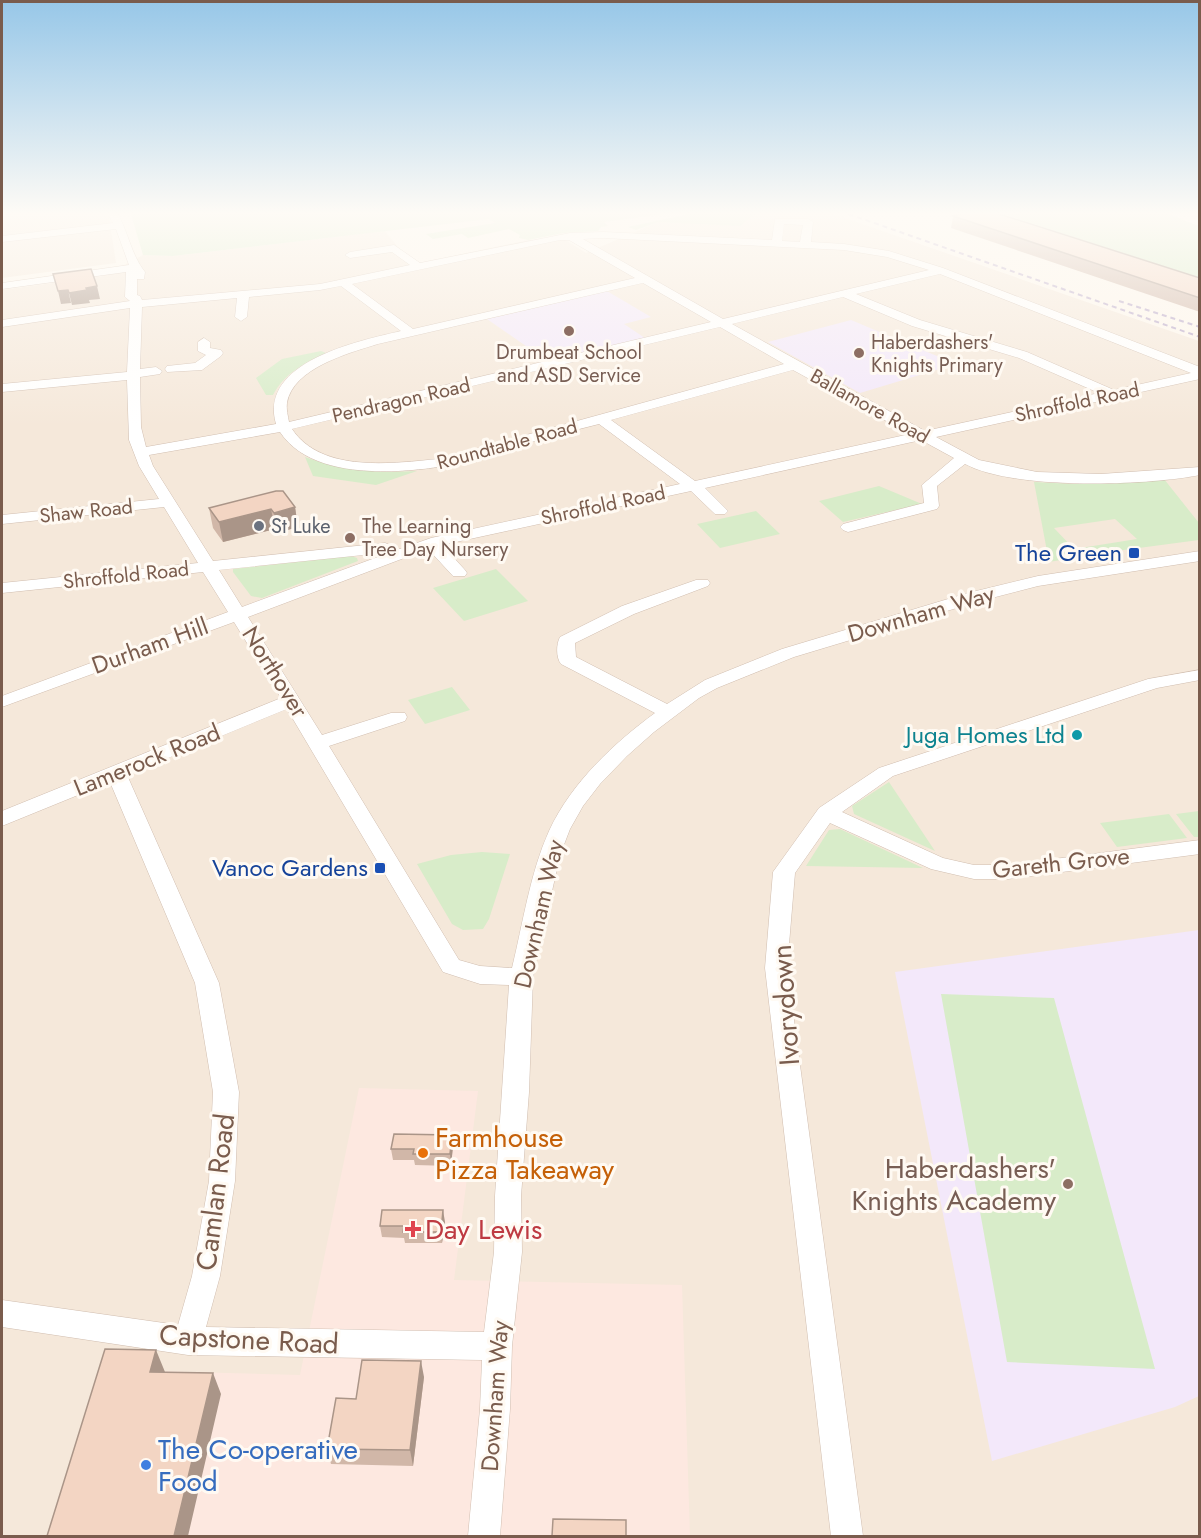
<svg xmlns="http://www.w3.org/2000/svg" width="1201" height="1538" font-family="Jost,sans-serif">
<rect width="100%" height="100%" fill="#fdf6ec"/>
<path fill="#f5e8da" d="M2,211h101l6,6 7,46 -114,15z
M744,211h81l374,130v1195h-1197v-1246l101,-14 40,-21 30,1 212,-25 13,16 21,16 109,-23 36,-1 22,14 72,-31z"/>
<path fill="#fde8e0" d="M359,1088l119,3 -24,189 228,5 8,251h-629l52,-166 187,5z"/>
<path fill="#f3e8fa" d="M607,291l44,26 -27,7 21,14 -96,24 -62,-43z
M851,320l105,44 -96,29 -92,-51z
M1199,930v466l-24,11 -183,54 -97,-489z"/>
<path fill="#d8ecc9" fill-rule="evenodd" d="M130,211h556l-82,11 4,4 -7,1 -3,4 -34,2 -36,7 -9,-2 1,-3 -11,-6 -41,9 -6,-4 -29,5 -7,-5 69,-11 -6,-4 -316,37 -30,-1z
M702,211h63l-10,3 -15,12 -82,-4 -22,8 -8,-3z
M994,211h167l38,15v52z
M321,351l5,2c-22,10 -42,21 -53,42h-7l-10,-17 26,-19z
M305,457c37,14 73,16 112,14l-41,14 -63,-9z
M1164,479l35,44v17l-98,13 -52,9 -15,-80 40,2zM1115,519l22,20 -63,10 -20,-21z
M879,486l43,18 -79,18 -24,-21z
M756,511l24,23 -60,14 -23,-24z
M351,556l6,2 1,3 -96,37 -11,-2 -18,-24v-3z
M496,569l32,32 -64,20 -31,-33z
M452,687l18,23 -45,14 -17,-24z
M889,782l46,69 -81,-37 -2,-8z
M1199,811v26h-5l-18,-23z
M1169,814l18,24 -70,9 -17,-24z
M840,829l83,39 -117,-2 23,-36z
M482,852l28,2 -21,65 -6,10 -20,1 -11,-6 -35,-60 34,-9z
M941,994l113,4 101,371 -148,-7z"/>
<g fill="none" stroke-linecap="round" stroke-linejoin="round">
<g stroke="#d1beb0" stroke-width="1">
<path id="minor" d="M106,211h10c12,19 15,44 29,61l-1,7h-7v16l3,1 2,4 178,-16 90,-19 -18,-13 -42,6 -5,-3 5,-3 44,-7 26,18 150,-30 34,-1 168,8 3,-21h33l5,3 -2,20 33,2 45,7 54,17 257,99v12l-264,58 43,23 58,12 64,2 99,-7v8c-55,11 -187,15 -235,-11l-28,22 2,20 -2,3 -89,23 -5,-2 -3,-3 3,-3 81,-21 -2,-18 32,-27 -33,-18 -216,48 23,23 -3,3h-10l-24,-23 -249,54 23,25 2,3 -2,3h-12l-25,-27 -180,68 74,118 69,-22h14l2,4 -2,4 -76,25 130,214 21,6 32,2c11,-45 18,-95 37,-137 22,-48 65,-88 106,-118l-94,-49c-5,-6 -5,-20 -1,-27l62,-31 74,-26h12l2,3 -2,3 -74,28 -59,29 1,14 91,47 38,-24 77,-31 186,-56 70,-17 162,-25v10l-162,25 -58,15 -186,56 -77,31 -18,10 -45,34 -27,24 -27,28 -17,22 -13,23 -10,26 -27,122 -4,115 -8,104 1,56 -10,94 -2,63 -10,127h-32l12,-127 2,-49 -294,-5 -186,-28v-27l176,25 14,-49 17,-95 4,-89 -18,-109 -85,-201 -108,44v-15l279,-113 -47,-76 -232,85v-11l226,-84 -25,-40 -201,21v-10l196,-20 -34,-56 -162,17v-9l157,-16 -20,-33 -10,-26 -2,-60 -125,12v-8l125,-12 3,-64 -128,19v-7l128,-19 -5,-4 1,-25 -124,17v-6l127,-18 -13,-36 -114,13v-6l111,-13zM784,224l19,1 -3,17 -18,-1zM604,238l240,12 43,7 42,13 -206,49 -140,-80zM560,240h9l66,38 -222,51 -61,-45zM940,274l251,99 -77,17 -87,-38 -107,-32 -64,-26zM643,283l68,39 -422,100c-1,-6 -3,-13 -2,-19 6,-35 62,-50 91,-59zM341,286l60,45c-43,10 -143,31 -125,93l-130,23 -5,-20 -1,-50 20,-3 2,-3 -6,-4 -16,2 2,-62 95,-9 -2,19 6,4 6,-4 2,-20 71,-7zM843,297l69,29 107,32 80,35 -174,38 -193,-107zM720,327l64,37 -345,95c-45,4 -117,15 -147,-30zM793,370l117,64 -215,47 -84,-61zM599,424l81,60 -249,54 -31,11 -15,-6 -172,18 -60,-95 -4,-11 131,-23c30,46 110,42 158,35 18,-2 36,-9 54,-14 35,-10 71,-20 107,-29zM383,553l3,1 -144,53 -23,-37zM287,709l156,263 37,12 29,1 -14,211 -1,56 -10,80 -278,-5 14,-51 15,-95 4,-89 -20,-109 -92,-208z
M204,338l6,4v6l11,2 2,3 -2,3 -19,14 -35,2 -2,-3 2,-3 28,-3 11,-8 -8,-4v-9z
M1200,670v10l-43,8 -264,88 -51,36 101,46 31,7h34l192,-25v14l-192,25h-34l-43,-10 -101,-46 -35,50 -8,95 76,568h-32l-66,-568 8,-96 46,-64 60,-40 269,-89z"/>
</g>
<use href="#minor" fill="#fff" fill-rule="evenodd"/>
<path stroke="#b9a8c9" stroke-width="2" stroke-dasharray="5 4" stroke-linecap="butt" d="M840,211l360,126
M1119,301l81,26"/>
</g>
<path fill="#d1b7a8" d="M953,216l247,62v34l-249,-84z
M295,507l3,20 -21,6 -2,-4 -52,13 -10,-14 -4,-20z
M452,1135l1,11 -2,20 -36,-1 -1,-5h-21l-2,-11z
M445,1222l-3,21h-37l-1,-5 -22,-1 -2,-11z
M424,1377l-11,89 -82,-2 -4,-15 29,-50z"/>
<path fill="#aa9588" d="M97,286l3,13 -11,1 1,3 -18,2 -3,-12 17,-5z
M68,290l3,13 -10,1 -3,-13z
M295,507l3,20 -21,6 -3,-20z
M271,509l4,20 -52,13 -4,-20z
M452,1135l1,11 -2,20 -1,-12z
M443,1210l2,12 -3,21 -1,-11z
M156,1350l9,22 -6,21 -9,-21z
M421,1361l3,16 -11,89 -3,-16z
M213,1373l8,21 -33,142h-14z"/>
<path fill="#f3d5c3" stroke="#aa9588" stroke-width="1.5" d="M970,211h20l210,67v20l-247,-82z
M91,269l6,17 -11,2 1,2 -18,3 -1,-3 -10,1 -5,-17z
M276,491h7l12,16 -21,6 -3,-4 -52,13 -10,-14z
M394,1134l58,1 -2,19h-37l1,-5h-23z
M382,1210h61l-2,22h-38l1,-6h-24z
M105,1349l51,1 -6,22 63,1 -39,163h-127z
M362,1360l59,1 -11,89 -83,-1 9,-51 20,1z
M553,1519l73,1v16h-74z"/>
<linearGradient id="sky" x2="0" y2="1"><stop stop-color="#97c7e8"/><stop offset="0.5" stop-color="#fefbf6"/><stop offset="1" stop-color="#fefbf6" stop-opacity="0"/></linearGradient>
<rect width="1201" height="426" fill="url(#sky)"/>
<g fill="#8d6e63" stroke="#fffaf3" stroke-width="2">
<circle cx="569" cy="331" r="6"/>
<circle cx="859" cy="353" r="6"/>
<circle cx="350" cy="538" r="6"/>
<circle cx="1068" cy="1184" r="6"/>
</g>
<circle fill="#6b7280" stroke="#fffaf3" stroke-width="2" cx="259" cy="526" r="6"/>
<g fill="#1a4fb4" stroke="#fffaf3" stroke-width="2">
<rect x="1128" y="547" width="12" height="12" rx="3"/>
<rect x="374" y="862" width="12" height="12" rx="3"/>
</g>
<circle fill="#0f9aa8" stroke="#fffaf3" stroke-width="2" cx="1077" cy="735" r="6"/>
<circle fill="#e8710a" stroke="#fffaf3" stroke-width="2" cx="423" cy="1153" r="6"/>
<path fill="#e0444e" stroke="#fffaf3" stroke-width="2" d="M410 1220h6v6h6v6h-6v6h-6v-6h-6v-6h6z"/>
<circle fill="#3f7fe0" stroke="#fffaf3" stroke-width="2" cx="146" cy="1465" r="6"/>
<g text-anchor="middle" stroke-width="6" stroke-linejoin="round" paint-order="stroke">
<g font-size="20" fill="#785e54" stroke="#fffaf3" text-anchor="start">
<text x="871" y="349">Haberdashers'<tspan x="871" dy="23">Knights Primary</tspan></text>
<text x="569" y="359" text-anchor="middle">Drumbeat School<tspan x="569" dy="23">and ASD Service</tspan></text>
<text x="362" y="533">The Learning<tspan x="362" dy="23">Tree Day Nursery</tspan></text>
</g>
<g font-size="20" fill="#7a5c4d" stroke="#fffaf3">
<text transform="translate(401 400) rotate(-13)" y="7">Pendragon Road</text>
<text transform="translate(1077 402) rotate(-12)" y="7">Shroffold Road</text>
<text transform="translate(870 406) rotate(29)" y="7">Ballamore Road</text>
<text transform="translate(507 444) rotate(-15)" y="7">Roundtable Road</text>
<text transform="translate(603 505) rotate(-12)" y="7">Shroffold Road</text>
<text transform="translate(86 511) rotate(-6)" y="7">Shaw Road</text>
<text transform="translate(126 575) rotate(-6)" y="7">Shroffold Road</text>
</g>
<g font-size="20" fill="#5b616d" stroke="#fffaf3" text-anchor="start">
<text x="271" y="533">St Luke</text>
</g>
<g font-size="24" fill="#164399" stroke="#fffaf3" text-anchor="end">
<text x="1122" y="561">The Green</text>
<text x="368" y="876">Vanoc Gardens</text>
</g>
<g font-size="24" fill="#7a5c4d" stroke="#fffaf3">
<text transform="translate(921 614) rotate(-16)" y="8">Downham Way</text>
<text transform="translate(150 646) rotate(-20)" y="8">Durham Hill</text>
<text transform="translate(275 672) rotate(58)" y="8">Northover</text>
<text transform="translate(147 760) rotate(-22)" y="8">Lamerock Road</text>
<text transform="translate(1061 863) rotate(-6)" y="8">Gareth Grove</text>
<text transform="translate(539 914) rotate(-77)" y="8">Downham Way</text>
<text transform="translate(495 1396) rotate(-86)" y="8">Downham Way</text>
</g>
<g font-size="24" fill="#0d838f" stroke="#fffaf3" text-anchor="end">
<text x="1065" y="743">Juga Homes Ltd</text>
</g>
<g font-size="28" fill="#7a5c4d" stroke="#fffaf3">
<text transform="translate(785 1005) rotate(-94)" y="10">Ivorydown</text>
<text transform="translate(215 1192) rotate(-83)" y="10">Camlan Road</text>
<text transform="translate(249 1339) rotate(3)" y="10">Capstone Road</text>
</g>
<g font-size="28" fill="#c56008" stroke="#fffaf3" text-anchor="start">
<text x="435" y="1147">Farmhouse<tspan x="435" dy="32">Pizza Takeaway</tspan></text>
</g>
<g font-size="28" fill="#785e54" stroke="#fffaf3" text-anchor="end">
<text x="1056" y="1178">Haberdashers'<tspan x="1056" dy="32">Knights Academy</tspan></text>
</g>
<g font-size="28" fill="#be3a42" stroke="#fffaf3" text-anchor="start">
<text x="425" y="1239">Day Lewis</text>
</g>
<g font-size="28" fill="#366cbe" stroke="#fffaf3" text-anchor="start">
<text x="158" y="1459">The Co-operative<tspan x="158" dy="32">Food</tspan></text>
</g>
</g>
<rect width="1201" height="1538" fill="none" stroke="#7a5c4d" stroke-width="6"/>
</svg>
